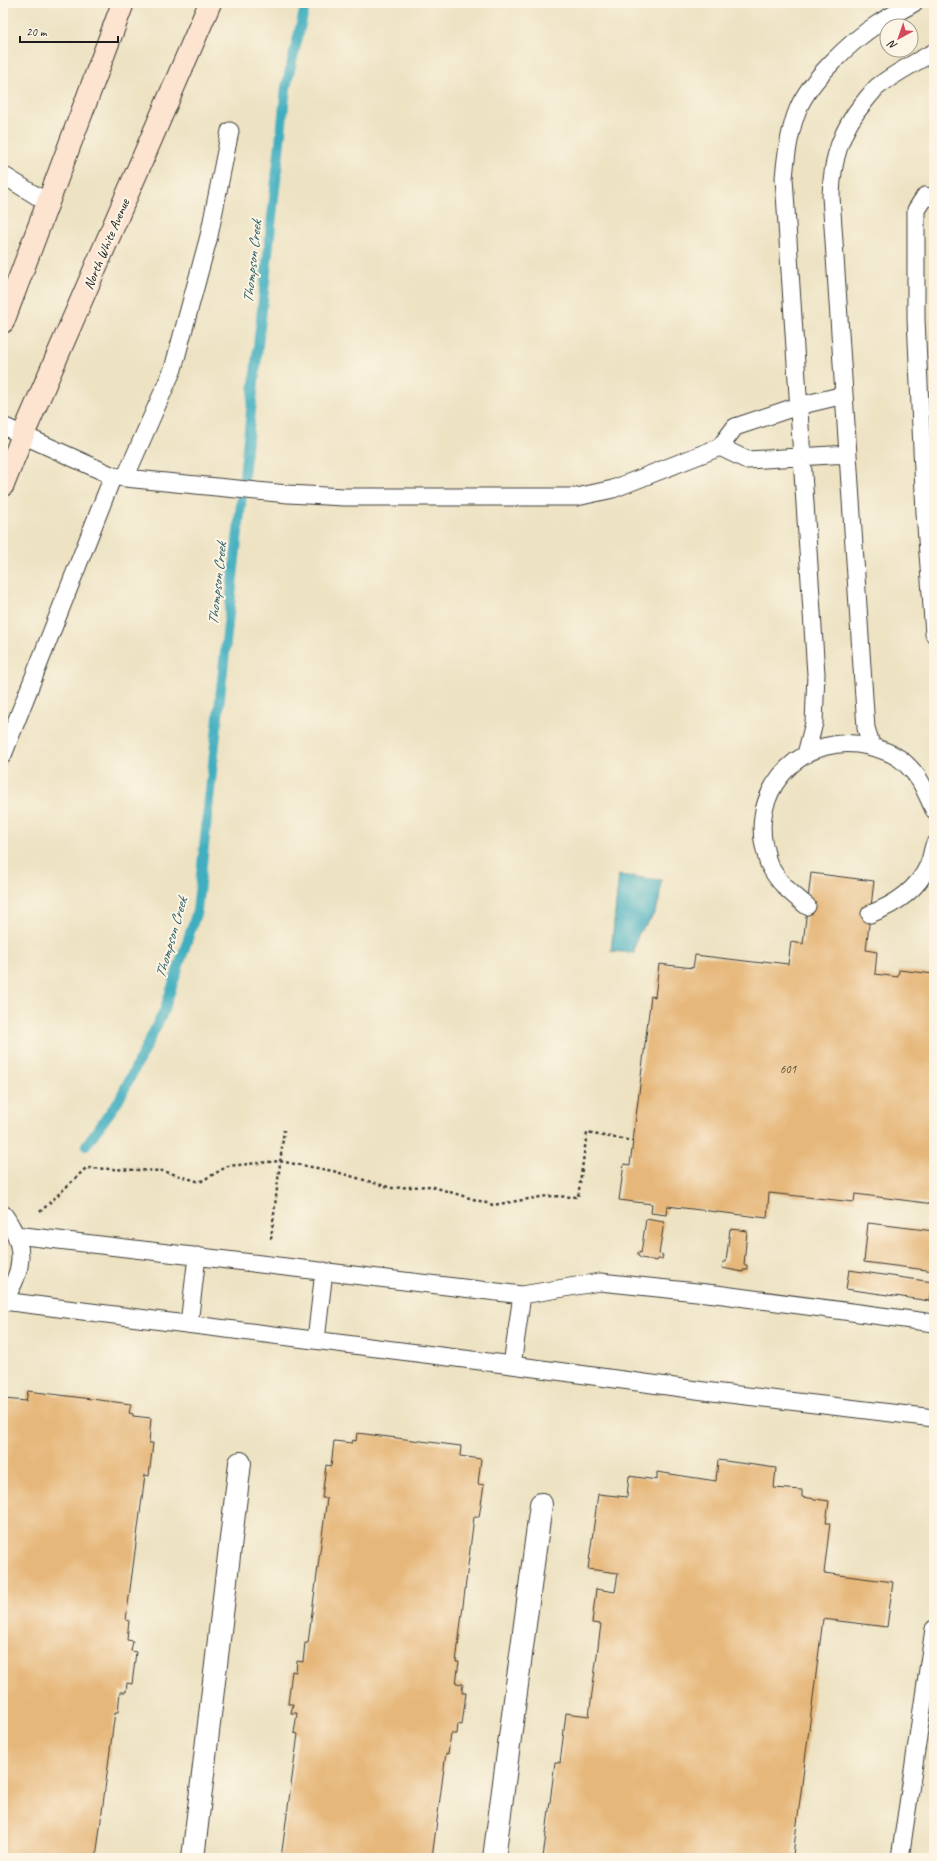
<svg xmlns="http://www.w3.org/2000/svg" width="937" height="1861" font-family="Caveat,sans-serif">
<rect width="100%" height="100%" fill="#fcf5e5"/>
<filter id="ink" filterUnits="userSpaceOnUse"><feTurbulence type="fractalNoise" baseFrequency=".025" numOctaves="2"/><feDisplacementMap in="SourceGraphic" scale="8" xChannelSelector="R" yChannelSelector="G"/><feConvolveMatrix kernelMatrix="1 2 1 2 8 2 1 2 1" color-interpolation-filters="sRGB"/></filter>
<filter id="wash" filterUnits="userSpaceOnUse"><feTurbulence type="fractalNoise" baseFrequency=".012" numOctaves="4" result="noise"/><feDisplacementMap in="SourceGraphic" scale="16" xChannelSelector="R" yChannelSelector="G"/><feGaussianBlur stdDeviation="0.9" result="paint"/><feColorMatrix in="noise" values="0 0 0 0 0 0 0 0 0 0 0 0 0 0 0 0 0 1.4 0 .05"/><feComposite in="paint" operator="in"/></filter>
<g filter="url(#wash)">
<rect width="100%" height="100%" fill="#ede2c2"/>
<path fill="#41aebf" stroke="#2e656e" d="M619,875l42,5c-1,11 -1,22 -6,32 -11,19 -18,15 -21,41l-23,-2z"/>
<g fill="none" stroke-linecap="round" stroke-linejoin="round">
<path stroke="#41aebf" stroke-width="10" d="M86,1145l33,-45 45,-89 33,-100 89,-824 20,-84"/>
</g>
<g id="blocks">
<path fill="#e6b77a" d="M811,873l63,8 -8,69 11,2 -2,22 23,3 1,-7 35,4v230l-79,-10 -1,8 -85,-9 -2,25 -100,-12 -1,9 -15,-2 1,-9 -33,-4 5,-36 6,1 21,-169 4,1 4,-33 34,4 2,-13 67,8 1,-2 25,3 3,-22 12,2z
M646,1219l18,3 -5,32 4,1 -1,4h-4l-1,2 -16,-3 -3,-2v-4l3,1z
M868,1223l66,8v40l-70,-9z
M730,1229l17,2 -3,34h3v5h-4v2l-21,-4 1,-6h3z
M849,1270l84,12 -3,19 -84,-12z
M28,1391l103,13 -2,9 4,1v2l18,2 -2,25h4l-4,33 -4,-1 -19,145 3,1 -2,19 6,1 -2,10 5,1 -4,32 -5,-1 -1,9h-6l-2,20h-3l-19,146h-93v-451l1,-8 22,2z
M357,1433l104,13 -1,10 21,3 -3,25 6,1 -5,32h-5l-18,145h3l-3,21 7,1 -1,9h4l-4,32 -4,-1 -1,10h-6l-3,20 -2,-1 -14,105h-151l17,-124 -4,-1 3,-20h-6l2,-9h-5l4,-33 4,1 1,-11 6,1 2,-19h3l19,-145h-5l4,-33 5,1 3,-25 18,2 1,-3 3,1z
M718,1460l58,8 -2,20 28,2v7l27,4 -3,22h4l-6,50 69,9 -6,45 -64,-8 -30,236 10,1v2h-260l12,-96 5,1 6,-50 23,3 12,-92 -9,-1 4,-34 19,3 3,-19 -30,-4 10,-75 29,3 2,-21 28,4v-8l59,9z"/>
</g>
</g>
<g filter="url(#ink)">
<use href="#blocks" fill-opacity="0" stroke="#3b3a35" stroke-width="1"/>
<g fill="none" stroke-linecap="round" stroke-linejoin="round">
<g stroke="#3b3a35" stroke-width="19">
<path id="service" d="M3,175l45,28
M934,198l-9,-2 -9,14v109l9,194 9,121
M3,426l110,50 12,2 163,16 56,3h233l36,-8 107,-42 15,-20 63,-21 46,-11
M720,447l27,13 101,-6
M125,478l48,-109 36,-133 21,-105
M872,747l-6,-19 -35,-532c1,-37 10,-67 34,-95 4,-5 8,-10 12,-14 18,-14 37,-24 57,-35
M806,754l8,-31 2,-49 -32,-496c2,-23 5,-47 14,-69 12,-29 54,-69 81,-86 11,-7 23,-13 35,-20
M3,755l110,-279
M807,906c-15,-12 -30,-24 -38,-42 -3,-6 -3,-13 -5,-18 -13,-62 44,-115 104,-100 13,3 28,8 38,18 16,15 19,27 28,46
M870,914c24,-9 47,-24 58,-48 3,-7 4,-14 6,-21
M3,1214c4,4 6,9 9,14 15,25 7,51 -9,73
M16,1235l506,60 78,-13 116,12 218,29
M3,1301l509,64 192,26 230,27
M189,1324l8,-68
M316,1340l8,-69
M512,1365l10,-70
M900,1858l34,-229"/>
</g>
<g stroke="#3b3a35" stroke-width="24">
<path id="pedestrian" d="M193,1858l47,-395
M494,1858l47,-354"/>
</g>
<g stroke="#3b3a35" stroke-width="24">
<path id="secondary" d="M3,322l120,-319
M3,485l20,-50 187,-432"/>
</g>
<path stroke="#3b3a35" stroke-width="2.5" stroke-dasharray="3 3" stroke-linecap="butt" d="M40,1212l46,-44 77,3 37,11 28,-16 51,-5 54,10 59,17 38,-2 63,19 54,-9 31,1 9,-64 46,8
M271,1239l13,-109"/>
<use href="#service" stroke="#fff" stroke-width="17"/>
<use href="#pedestrian" stroke="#fff" stroke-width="22"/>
<use href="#secondary" stroke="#fde4d1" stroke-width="22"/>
</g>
</g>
<g text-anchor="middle" stroke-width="4" stroke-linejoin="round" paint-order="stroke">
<g font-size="12" fill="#4e4334">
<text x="788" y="1073">601</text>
</g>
<g font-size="14" fill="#1c1c1c" stroke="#fcf5e5">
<text transform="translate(106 244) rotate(-67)" y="5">North White Avenue</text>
</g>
<g font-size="15" font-style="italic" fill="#2d5e65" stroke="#fcf5e5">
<text transform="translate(252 262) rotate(-84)" y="5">Thompson Creek</text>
<text transform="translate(217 584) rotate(-84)" y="5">Thompson Creek</text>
<text transform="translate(171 938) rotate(-74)" y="5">Thompson Creek</text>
</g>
</g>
<rect width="937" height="1861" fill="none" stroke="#fcf5e5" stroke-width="16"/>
<g transform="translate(899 38) rotate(220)"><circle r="19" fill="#fcf5e5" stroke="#a29e95"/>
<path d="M0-3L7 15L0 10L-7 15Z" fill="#d1495b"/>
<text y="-6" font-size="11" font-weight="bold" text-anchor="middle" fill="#1c1c1c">N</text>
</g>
<path d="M20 36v6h98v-6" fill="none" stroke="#1c1c1c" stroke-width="2"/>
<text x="26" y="36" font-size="12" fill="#1c1c1c" stroke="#fcf5e5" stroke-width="3" paint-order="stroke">20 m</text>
</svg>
